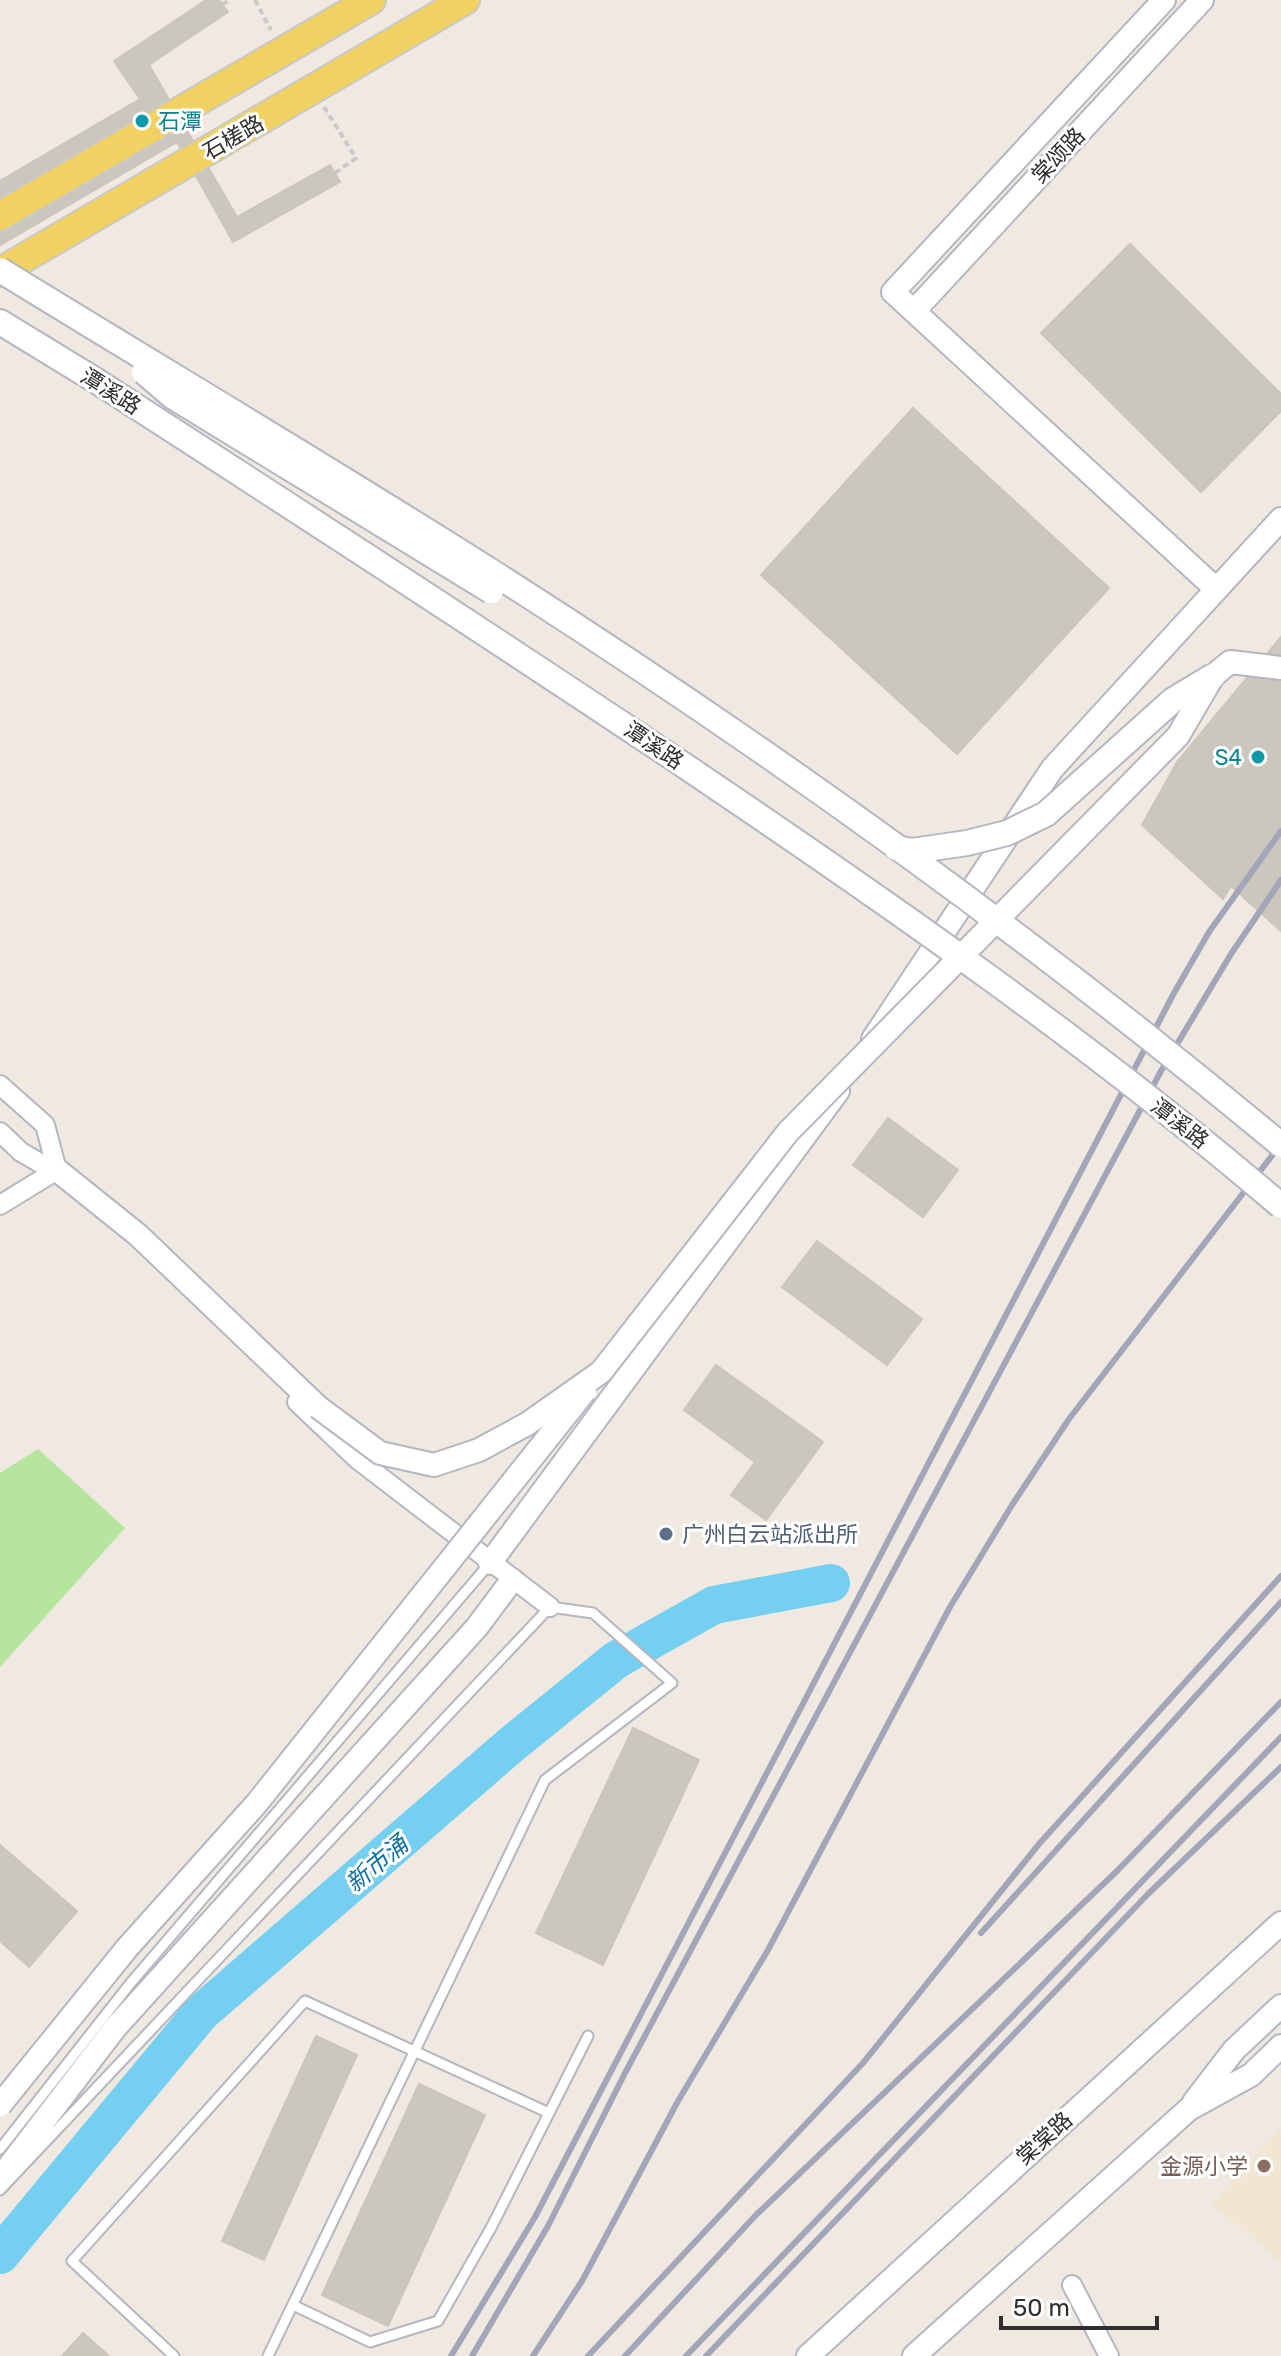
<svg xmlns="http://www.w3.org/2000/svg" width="1281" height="2356" font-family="Rubik,'Noto Sans SC',sans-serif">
<rect width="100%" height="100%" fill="#efe9e1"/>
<path fill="#f0e6d1" d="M1281,2128v135l-69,-59z"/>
<path fill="#b6e59e" d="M38,1449l87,79 -125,139v-194z"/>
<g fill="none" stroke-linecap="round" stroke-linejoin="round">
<path stroke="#75cff0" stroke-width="38" d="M0,2255l201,-242 311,-269 104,-84 98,-55 117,-22"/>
</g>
<path fill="#cbc7bf" stroke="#cbc5ba" stroke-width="2" d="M206,0h13l9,12 -35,23 -12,-18z
M181,17l12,18 -44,30 88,152 50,-28 10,17 -64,36 -56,-100 -177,103v-64l140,-82 -26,-38z
M330,165l10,17 -43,24 -10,-17z
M1130,244l151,150v17l-80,81 -160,-159z
M913,408l196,180 -152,166 -196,-179z
M856,479l63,59 -90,95 -63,-58z
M1041,530l62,59 -90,96 -62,-59z
M1281,637v294l-50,-45 -8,13 -81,-74 35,-63z
M1281,698v153l-10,6 -65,-58 -2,-6 61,-69 -4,-4z
M1281,707v144l-10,6 -65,-58 -2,-6z
M888,1118l70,52 -35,47 -70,-52z
M817,1241l105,78 -35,46 -105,-78z
M716,1365l107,77 -57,78 -35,-25 24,-33 -71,-52z
M633,1728l66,32 -96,205 -67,-32z
M0,1845l77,66 -48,56 -29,-26z
M316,2036l41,19 -93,205 -42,-19z
M419,2084l66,31 -97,211 -66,-31z
M83,2333l26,23h-47z"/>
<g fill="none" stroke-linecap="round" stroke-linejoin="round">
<g stroke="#b4b7c1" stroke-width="13">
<path id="service" d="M0,2149l129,-164 361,-422
M0,2190l550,-583 43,6 79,70 -127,97 -277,576
M293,2305l77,37 68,-21 54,-95 96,-190
M174,2356l-102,-95 233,-260 244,112"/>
</g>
<g stroke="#b4b7c1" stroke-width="22">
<path id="minor" d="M0,1085l45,40 12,45
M0,1132l21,20 45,26
M0,1205l57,-35
M297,1402l60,57 193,148
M1072,2285l37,71"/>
</g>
<g stroke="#b4b7c1" stroke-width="26">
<path id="tertiary" d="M1164,0l-271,292 323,297
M914,311l288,-311
M1213,676l17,-14 51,6
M873,1039l179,-270 229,-250
M57,1170l81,65 180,172
M490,1563l348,-472
M1194,2102l40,-52 47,-44
M0,2178l115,-150 362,-401 35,-47
M808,2356l473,-433
M914,2356l275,-247 62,-34 30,-29"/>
</g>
<g stroke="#b4b7c1" stroke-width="28">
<path id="secondary" d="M0,322l95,58"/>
</g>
<g stroke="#c9c9c9" stroke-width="32">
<path id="primary" d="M0,216l371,-216
M0,272l465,-272"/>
</g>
<path stroke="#c9c9c9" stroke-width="4" stroke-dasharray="6 4" stroke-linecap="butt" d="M255,0l16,30
M222,4l9,-4
M324,107l32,51 -21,15"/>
<use href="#service" stroke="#fff" stroke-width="9"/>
<use href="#minor" stroke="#fff" stroke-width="18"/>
<use href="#tertiary" stroke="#fff" stroke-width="22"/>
<use href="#secondary" stroke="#fff" stroke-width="24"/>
<use href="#primary" stroke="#f2d163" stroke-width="28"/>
<path stroke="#a3a6b8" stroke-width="6" d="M981,1933l300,-331
M451,2356l84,-139 639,-1224 35,-61 72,-101
M472,2356l76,-130 77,-153 536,-1002 70,-117 50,-74
M533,2356l49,-75 96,-180 90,-151 182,-343 62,-102 57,-86 212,-275
M588,2356l275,-293 176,-219 242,-268
M625,2356l131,-141 361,-344 164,-169
M686,2356l595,-619
M706,2356l442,-462 133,-127"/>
<g stroke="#b4b7c1" stroke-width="26" stroke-linecap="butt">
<path id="tertiary-bridge" d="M318,1407l62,46 54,12 45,-15 48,-26 74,-52 187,-240 390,-396 35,-60
M0,2105l127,-157 130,-145 328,-412"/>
</g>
<g stroke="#b4b7c1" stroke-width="28" stroke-linecap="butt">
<path id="secondary-bridge" d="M0,270c164,101 330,199 492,302 270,172 543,368 789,573
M144,372l28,24 319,195
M95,380c200,129 399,258 596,390 203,137 404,277 590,436
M896,848l16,3 55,-8 40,-10 39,-19 127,-114 40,-24"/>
</g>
<use href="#tertiary-bridge" stroke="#fff" stroke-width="22"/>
<use href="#secondary-bridge" stroke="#fff" stroke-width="24"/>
</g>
<g fill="#0f9aa8" stroke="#fff" stroke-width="3">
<circle cx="142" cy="121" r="8"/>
<circle cx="1258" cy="757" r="8"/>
</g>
<circle fill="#5c6f8a" stroke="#fff" stroke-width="3" cx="666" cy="1534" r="8"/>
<circle fill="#8d6e63" stroke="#fff" stroke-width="3" cx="1264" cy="2166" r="8"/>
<g text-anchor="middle" stroke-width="6" stroke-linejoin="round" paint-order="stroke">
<g font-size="22" fill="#0d838f" stroke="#fff" text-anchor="start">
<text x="158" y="129">石潭</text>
<text x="1242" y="765" text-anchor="end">S4</text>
</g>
<g font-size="22" fill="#2e2e2e" stroke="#fff">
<text transform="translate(233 137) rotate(-30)" y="8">石槎路</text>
<text transform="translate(1058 155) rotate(-47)" y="8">棠颂路</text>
<text transform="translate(111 391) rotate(32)" y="8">潭溪路</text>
<text transform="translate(654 745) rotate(34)" y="8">潭溪路</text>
<text transform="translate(1180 1123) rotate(38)" y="8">潭溪路</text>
<text transform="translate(1044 2138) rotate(-42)" y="8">棠棠路</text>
</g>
<g font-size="22" fill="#4e5e75" stroke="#fff" text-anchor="start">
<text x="682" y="1542">广州白云站派出所</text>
</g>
<g font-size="22" fill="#785e54" stroke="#fff" text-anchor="end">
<text x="1248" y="2174">金源小学</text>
</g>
<g font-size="24" font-style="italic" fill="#0d6fa3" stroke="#fff">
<text transform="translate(377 1864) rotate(-40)" y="8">新市涌</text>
</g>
</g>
<path d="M1001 2316v12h156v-12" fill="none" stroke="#2e2e2e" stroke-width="4"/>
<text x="1013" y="2316" font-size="24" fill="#2e2e2e" stroke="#ffffff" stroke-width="6" paint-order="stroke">50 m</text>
</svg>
